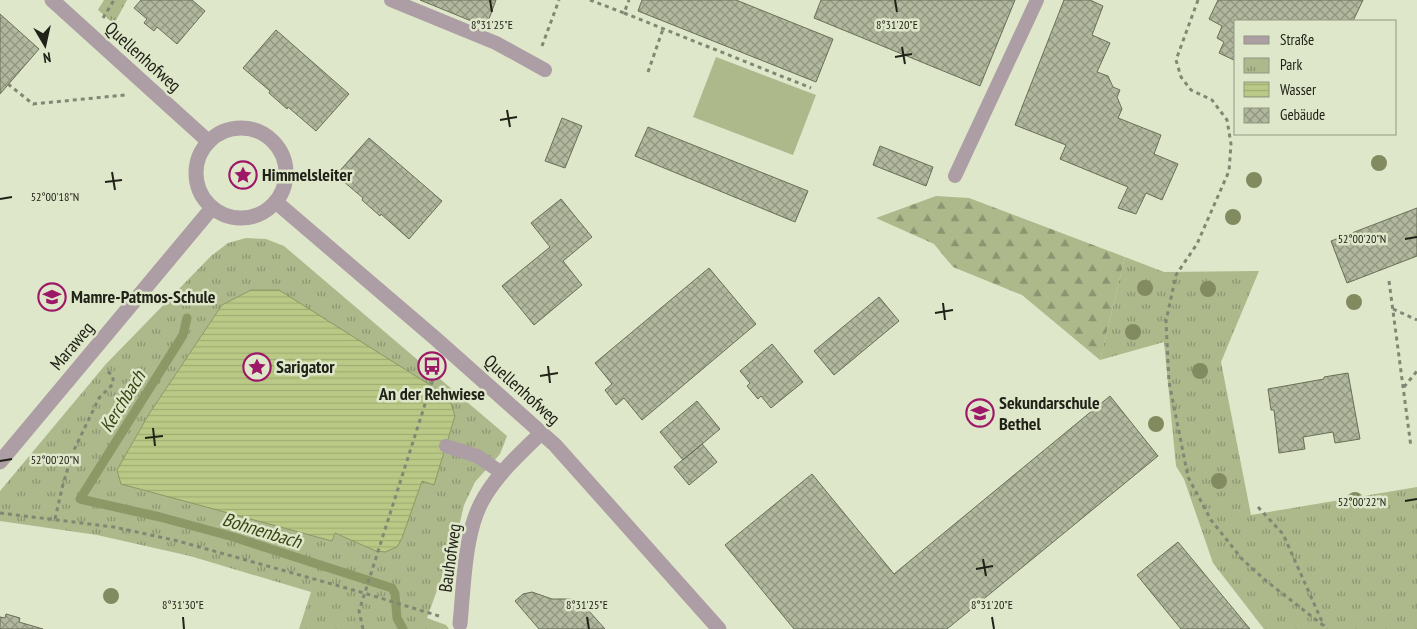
<svg xmlns="http://www.w3.org/2000/svg" width="1417" height="629" font-family="'PT Sans Narrow',sans-serif">
<defs>
<pattern id="forest-firs" width="22" height="20" patternUnits="userSpaceOnUse" patternTransform="scale(1.25)"><rect width="22" height="20" fill="#adb88b"/><path d="M5 1l3.5 6h-7zM16 11l3.5 6h-7z" fill="#8c9571"/></pattern>
<pattern id="park-tufts" width="24" height="20" patternUnits="userSpaceOnUse" patternTransform="scale(1.25)"><rect width="24" height="20" fill="#adb88b"/><path d="M3 7l-1-3M5 7V3M7 7l1-3M15 17l-1-3M17 17v-4M19 17l1-3" fill="none" stroke="#8c9571"/></pattern>
<pattern id="water-rules" width="6" height="5" patternUnits="userSpaceOnUse" patternTransform="scale(1.25)"><rect width="6" height="5" fill="#baca86"/><path d="M0 2.5h6" fill="none" stroke="#a0ad73"/></pattern>
<pattern id="building-cross-hatch" width="8" height="8" patternUnits="userSpaceOnUse" patternTransform="scale(1.25)"><rect width="8" height="8" fill="#b1b89d"/><path d="M0 0l8 8M0 8l8-8" fill="none" stroke="#90957f"/></pattern>
</defs>
<rect width="100%" height="100%" fill="#dfe7ca"/>
<path fill="url(#forest-firs)" d="M936,196l33,2 156,59 -25,103 -78,-65 -69,-28 -19,-23 -58,-26z"/>
<path fill="url(#park-tufts)" fill-rule="evenodd" d="M104,0h23l-13,24 -16,-14z
M246,238l20,1 18,7 223,190 -7,18 -25,28 -11,23 -7,30 -30,83 19,7 3,4h-150l12,-37 -121,-36 -93,-21 -97,-14v-30l106,-127 105,-108 17,-13zM222,305l226,92 7,19 -21,69 -12,-5 -20,58 -26,13 -41,-18 -3,8 -211,-58 -4,-13 32,-56z
M1125,257l39,15 95,-1 -38,91 30,153 166,-28v142h-153l-51,-66 -29,-84 -8,-13 -12,-124 -64,18z"/>
<path fill="#adb88b" d="M716,57l100,38 -23,60 -100,-38z"/>
<path fill="url(#water-rules)" stroke="#8c9865" d="M251,290h28l170,107 6,19 -21,69 -12,-4 -20,57 -5,9 -12,5 -9,-1 -41,-18 -3,8 -211,-57 -4,-14 32,-56 73,-109z"/>
<g fill="none" stroke-linecap="round" stroke-linejoin="round">
<path stroke="#8c9865" stroke-width="9" d="M187,318l-4,17 -103,164 80,18 70,19 162,52 3,6 2,24 6,11"/>
</g>
<path fill="url(#building-cross-hatch)" stroke="#696f56" d="M141,0h51l13,11 -28,33 -20,-17 -3,4 -10,-8 3,-4 -13,-11z
M420,0h76l-10,27z
M642,0h94l97,39 -17,43 -178,-71z
M821,0h194l-35,86 -166,-68z
M1064,0h26l13,6 -11,29 18,8 -13,29 11,4 5,11 7,3 -3,7 5,12 -4,9 43,17 -7,19 24,10 -16,36 -16,-7 -10,21 -18,-6 10,-21 -68,-28 6,-14 -51,-20z
M1218,0h145l-10,21h-117v40l-17,-8 5,-11 -7,-4 5,-12 -13,-7z
M0,14l39,35 -39,45z
M276,30l73,64 -33,37 -28,-24 -1,2 -18,-16 1,-2 -27,-23z
M562,118l20,8 -17,42 -20,-7z
M648,127l160,64 -13,31 -160,-66z
M369,138l73,63 -33,38 -28,-25 -1,2 -18,-16 1,-2 -27,-23z
M880,146l53,21 -7,19 -53,-21z
M561,199l31,38 -29,24 19,24 -48,40 -32,-39 48,-39 -19,-24z
M1417,208v48l-70,27 -16,-42z
M709,268l47,56 -114,96 -18,-22 -8,7 -11,-15 7,-6 -17,-21z
M879,297l20,24 -65,54 -20,-24z
M772,344l31,38 -32,26 -10,-12 -3,3 -11,-13 3,-3 -10,-12z
M1348,373l12,66 -25,4 -2,-11 -30,5 2,12 -26,4 -5,-43h-3l-3,-21 56,-10v-2z
M1110,396l48,60 -211,173h-153l-69,-84 87,-71 82,100z
M697,401l23,28 -37,31 -23,-28z
M702,444l15,18 -28,23 -15,-18z
M1178,542l72,87h-69l-44,-54z
M532,592l20,7h18l11,3 24,27h-66l-24,-28 8,-7z
M6,614l14,4 -1,4 24,7h-43v-12l5,1z"/>
<g fill="none" stroke-linecap="round" stroke-linejoin="round">
<path stroke="#828774" stroke-width="3" stroke-dasharray="4 4" stroke-linecap="butt" d="M590,0l34,13 5,-13
M1198,0l-22,60 5,17 10,13 21,10 15,20 4,24 -2,27 -32,73 -21,31 -10,46 3,61 19,95 23,43 31,39 23,21 59,46 1,3
M624,13l187,75
M103,18l11,-18
M542,46l17,-46
M648,72l15,-43
M8,84l25,20 92,-9
M1389,281l22,166
M1393,309l24,11
M1404,387l13,-16
M1258,507l25,27 41,92
M0,513l114,14 64,14 186,52 75,23
M55,519l8,-35 10,-32 26,-54 14,-14v-8l-7,-6
M363,629l-4,-18 75,-235"/>
<path stroke="#ac9ea4" stroke-width="14" d="M391,0l105,43 49,27
M955,176l82,-176
M446,446l31,10 25,17"/>
<path stroke="#ac9ea4" stroke-width="15" d="M52,0l157,142
M196 173a45 45 0 1 1 90 0a45 45 0 1 1-90 0Z
M276,202l160,137 119,106 164,184
M0,462l212,-254
M460,624c4,-40 4,-95 25,-128 15,-25 37,-44 57,-64"/>
</g>
<g fill="#828a60">
<circle cx="1379" cy="163" r="8"/>
<circle cx="1254" cy="180" r="8"/>
<circle cx="1233" cy="217" r="8"/>
<circle cx="1145" cy="288" r="8"/>
<circle cx="1208" cy="289" r="8"/>
<circle cx="1354" cy="302" r="8"/>
<circle cx="1133" cy="332" r="8"/>
<circle cx="1200" cy="371" r="8"/>
<circle cx="1156" cy="424" r="8"/>
<circle cx="1219" cy="481" r="8"/>
<circle cx="1355" cy="500" r="8"/>
<circle cx="111" cy="596" r="8"/>
</g>
<path fill="none" stroke="#202218" stroke-width="2" d="M490,0l2,12M895,0l2,12M902,47l3,17M895,57l17,-3M507,110l3,17M500,120l17,-3M112,172l3,18M105,182l17,-2M0,199l12,-2M1405,239l12,-2M943,303l2,17M935,313l18,-3M548,366l2,17M540,376l18,-3M153,428l2,18M145,438l18,-2M0,461l12,-2M1405,501l12,-2M983,559l3,17M976,569l17,-3M183,617l1,12M587,617l2,12M992,617l2,12"/>
<defs>
<g id="sight-ring" transform="scale(1.4375)"><circle r="9.5" fill="#dfe7ca" stroke="#9e1868" stroke-width="1.5"/><path d="M0-6L1.8-2.2L6-1.7L2.9 1.2L3.7 5.4L0 3.3L-3.7 5.4L-2.9 1.2L-6-1.7L-1.8-2.2Z" fill="#9e1868"/></g>
<g id="school-ring" transform="scale(1.4375)"><circle r="9.5" fill="#dfe7ca" stroke="#9e1868" stroke-width="1.5"/><path d="M0-5L7-2L0 1L-7-2ZM-4 1L0 2.5L4 1V4Q0 6-4 4Z" fill="#9e1868"/></g>
<g id="bus-ring" transform="scale(1.4375)"><circle r="9.5" fill="#dfe7ca" stroke="#9e1868" stroke-width="1.5"/><path d="M-5-6H5V4H4V6H2V4H-2V6H-4V4H-5ZM-3.5-4V0h7V-4ZM-3.5 1.2v1.5H-2V1.2ZM2 1.2v1.5H3.5V1.2Z" fill="#9e1868"/></g>
</defs>
<g fill-rule="evenodd">
<use href="#sight-ring" x="243" y="175"/>
<use href="#school-ring" x="52" y="297"/>
<use href="#bus-ring" x="432" y="366"/>
<use href="#sight-ring" x="257" y="367"/>
<use href="#school-ring" x="980" y="413"/>
</g>
<g text-anchor="middle" stroke-width="5" stroke-linejoin="round" paint-order="stroke">
<g font-size="18" fill="#202218" stroke="#dfe7ca">
<text transform="translate(143 57) rotate(42)" y="6">Quellenhofweg</text>
<text transform="translate(72 346) rotate(-50)" y="6">Maraweg</text>
<text transform="translate(522 390) rotate(42)" y="6">Quellenhofweg</text>
<text transform="translate(450 558) rotate(-82)" y="6">Bauhofweg</text>
</g>
<g font-size="18" font-weight="bold" fill="#202218" stroke="#dfe7ca" text-anchor="start">
<text x="262" y="181">Himmelsleiter</text>
<text x="71" y="303">Mamre-Patmos-Schule</text>
<text x="276" y="373">Sarigator</text>
<text x="432" y="400" text-anchor="middle">An der Rehwiese</text>
<text x="999" y="409">Sekundarschule<tspan x="999" dy="21">Bethel</tspan></text>
</g>
<g font-size="19" font-style="italic" fill="#3b4512" stroke="#dfe7ca">
<text transform="translate(122 401) rotate(-58)" y="7">Kerchbach</text>
<text transform="translate(262 530) rotate(17)" y="7">Bohnenbach</text>
</g>
</g>
<g font-size="12" text-anchor="middle" fill="#202218" stroke="#dfe7ca" stroke-width="5" stroke-linejoin="round" paint-order="stroke">
<text x="492" y="29">8°31'25"E</text>
<text x="897" y="29">8°31'20"E</text>
<text x="55" y="201">52°00'18"N</text>
<text x="1362" y="243">52°00'20"N</text>
<text x="55" y="464">52°00'20"N</text>
<text x="1362" y="506">52°00'22"N</text>
<text x="183" y="609">8°31'30"E</text>
<text x="587" y="609">8°31'25"E</text>
<text x="992" y="609">8°31'20"E</text>
</g>
<rect x="1234" y="20" width="162" height="115" fill="#dfe7ca" stroke="#939883"/>
<rect x="1244" y="36" width="25" height="8" fill="#ac9ea4" stroke="#939883"/>
<text x="1280" y="45" font-size="15" fill="#202218">Straße</text>
<rect x="1244" y="58" width="25" height="15" fill="url(#park-tufts)" stroke="#939883"/>
<text x="1280" y="70" font-size="15" fill="#202218">Park</text>
<rect x="1244" y="82" width="25" height="15" fill="url(#water-rules)" stroke="#939883"/>
<text x="1280" y="95" font-size="15" fill="#202218">Wasser</text>
<rect x="1244" y="108" width="25" height="15" fill="url(#building-cross-hatch)" stroke="#939883"/>
<text x="1280" y="120" font-size="15" fill="#202218">Gebäude</text>
<g transform="translate(45 45) rotate(171)" stroke="#dfe7ca" stroke-width="4" paint-order="stroke">
<path d="M0-4L9 19L0 12L-9 19Z" fill="#202218"/>
<text y="-8" font-size="14" font-weight="bold" text-anchor="middle" fill="#202218">N</text>
</g>
</svg>
